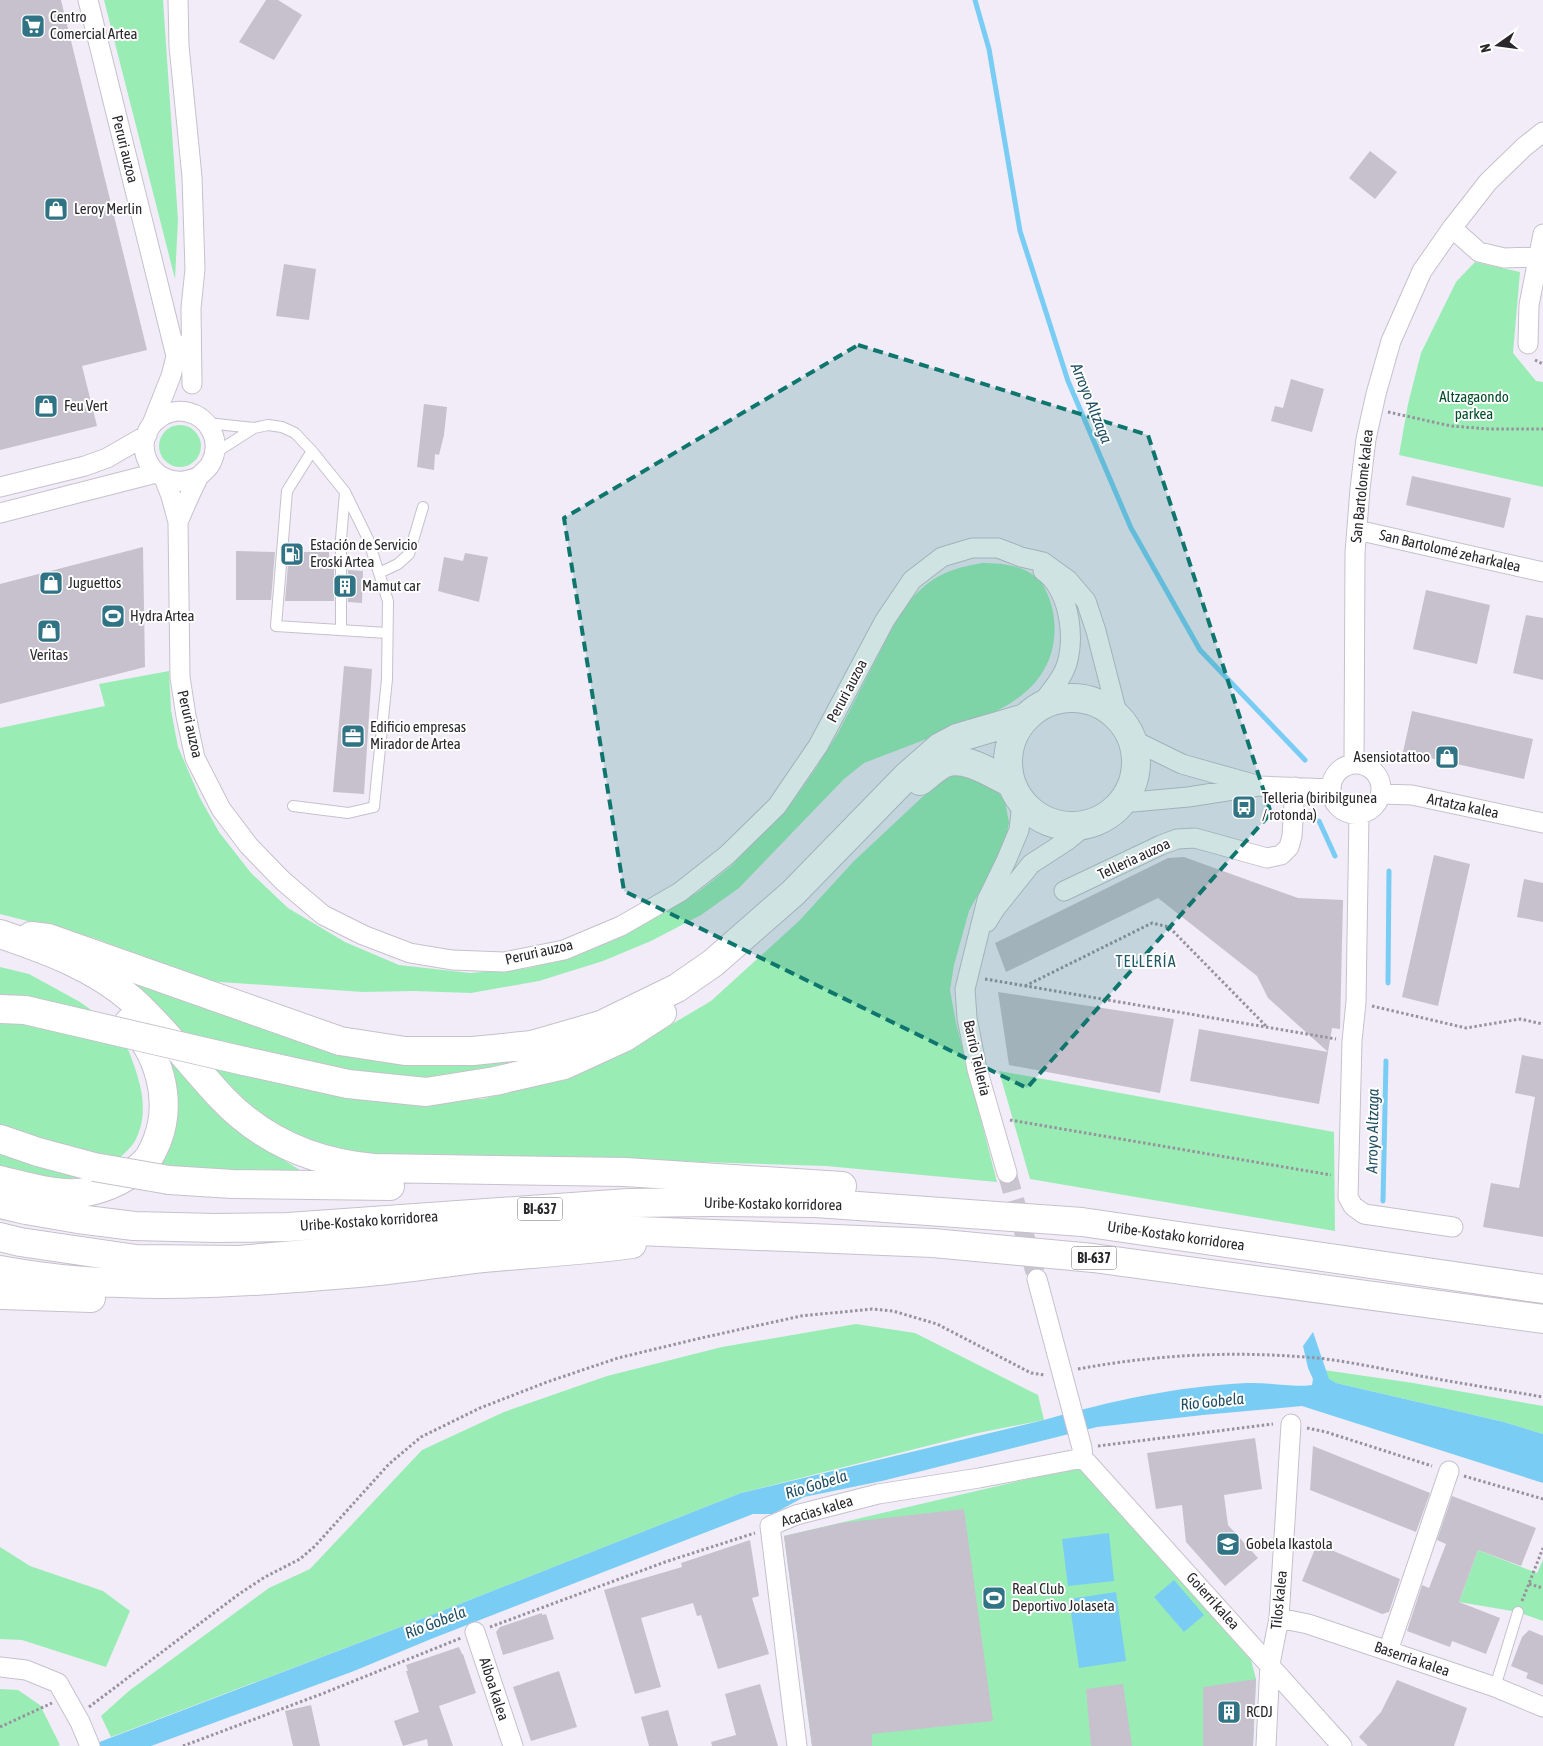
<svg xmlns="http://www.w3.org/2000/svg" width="1543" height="1746" font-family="'Asap Condensed',sans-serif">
<rect width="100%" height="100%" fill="#f1ecf8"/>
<path fill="#9aecb5" d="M104,0h59l15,220 -3,59z
M1475,262l45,10 -7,81 23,28 7,1v105l-144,-32 9,-51 13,-51 35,-71z
M159 446a21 21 0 1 1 42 0a21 21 0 1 1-42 0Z
M982,563c20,0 42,2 57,17 3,2 5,6 6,9 14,26 13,63 -5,87 -13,19 -32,29 -51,39l-125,48 -20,16 -105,109 -38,27 -50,26 -48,20 -64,20 -68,12 -57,-2 -51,1 -157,-11 -112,-43 -94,-24v-186l105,-22 -6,-22 70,-13 2,39 7,37 22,51 19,34 32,41 37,35 57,34 54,23 71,8 59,-5 51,-15 65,-30 53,-31 33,-26 60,-62 25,-36 22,-35 60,-116c24,-35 42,-47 84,-54z
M955,774l17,2 20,8 13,18 4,20 -2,11 -15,36 -23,42 -15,54 -4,25 6,33 41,159 -171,-16 -220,-7 -232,-3 -55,-8 -38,-15 -37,-29 -42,-42 123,32 74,7 83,-2 79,-19 57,-24 93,-55 88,-80 54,-59 80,-75z
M0,967l29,7 51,28 24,17 -104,-20z
M123,976l226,75 263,-19 -55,28 -129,25 -90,-10 -163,-42z
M0,1020l24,2 102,22c12,31 26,65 9,97 -4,7 -11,12 -16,18l-36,-6 -83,-28z
M164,1053c43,42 84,87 136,117l-7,2h-70l-72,-8z
M999,1071l335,61 1,99 -305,-52z
M0,1147l90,27c-32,11 -59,4 -90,-3z
M856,1324l59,9 123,62 6,25 -66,13 -237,60 -317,125 -313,119 -10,-21 29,-26 139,-102 41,-19 112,-119 82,-38 103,-36 115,-29z
M1324,1370l89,13 130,23v28l-39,-12 -168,-39 -7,-3z
M1079,1467l172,193 5,19 -3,67h-441l-28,-210z
M0,1547l30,19 73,25 27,20 -24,56 -84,-27 -22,-1z
M1478,1550l59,23 6,-13v61l-25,-9 -59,-10z
M0,1689l18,1 22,15 20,40 -3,1h-57z"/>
<path fill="#79cdf4" d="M1313,1332l16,47 7,4 168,39 39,12v49l-241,-77 -99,9 -106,12 -215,54 -78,16 -31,17h-20l-322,125 -77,32 -203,75h-62l335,-128 317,-125 303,-73c66,-19 135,-34 203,-37 22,-1 44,5 65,2l1,-6 -5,-11 -5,-22z
M1109,1533l5,48 -46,5 -6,-47z
M1174,1580l30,35 -20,17 -30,-35z
M1116,1592l10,69 -47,7 -10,-69z"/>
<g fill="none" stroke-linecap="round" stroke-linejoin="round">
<path stroke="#79cdf4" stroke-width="5" d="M975,0l14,49 31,182 48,150 63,147 69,122 105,110
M1319,821l16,35
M1388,983l1,-112
M1383,1201l3,-140"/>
</g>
<path fill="#c7c1cd" d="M0,0h61l86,350 -65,16 15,60 -97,24z
M266,0h12l24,15 -28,45 -35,-18z
M1370,151l27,21 -22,27 -26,-21z
M284,264l32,5 -7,51 -33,-4z
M1291,379l33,10 -12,43 -41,-11 4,-15 8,2z
M424,404l23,3 -3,28 -5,20 -4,-1 -1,16 -17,-3z
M1412,476l99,22 -7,30 -98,-23z
M143,547l2,120 -145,37v-120z
M236,551l39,1 -4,48h-35z
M289,552h40v17h5v32h-49z
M465,553l23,4 -9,45 -41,-11 6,-34 19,4z
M348,570l15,1 -1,32 -14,-1z
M1426,590l64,15 -13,59 -64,-15z
M1526,615l17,3v62l-30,-7z
M344,666l28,3 -8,125 -31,-2z
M1412,711l121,28 -9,40 -121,-27z
M1434,855l36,9 -32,142 -36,-9z
M1184,857l114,41 45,2 -3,129 -8,-1 -4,24 -60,-54 -11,-22 -99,-78 -152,74 -11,-29 173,-85z
M1524,879l19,4v39l-26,-5z
M998,992l176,27 -14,74 -151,-28z
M1199,1029l129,23 -9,52 -129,-23z
M1522,1055l21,4v178l-60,-10 8,-44 28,5 16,-91 -20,-4z
M1255,1438l7,51 -38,6 4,30 30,33 -33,28 -39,-44 -4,-37 -26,4 -9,-56z
M1313,1446l117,47 -14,39 -106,-42z
M1452,1496l84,32 -15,38 -43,-16 -19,52 41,16 -14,36 -34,-13 -2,6 -43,-16 15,-46 7,3 17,-44 -9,-4z
M964,1509l29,212 -121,13v12h-60l-28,-210 57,-13z
M750,1540l9,56 -7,2 17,56 -51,15 -17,-54 -4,1 -4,-13 -52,15 20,69 -26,7 -31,-104 78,-23 -1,-4z
M1317,1544l83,35 -11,33 -7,2 -80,-33z
M542,1613v2l4,-1 8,25 -51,16 -7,-23 4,-5z
M1529,1630l14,6v49l-17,-7 2,-5 -17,-7 11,-29z
M459,1647l3,7h1l13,39 -37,13 14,40h-25l-1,-7 -24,7 -9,-25 25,-9 -13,-41h2l-2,-6z
M559,1671l18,56 -46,14 -18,-54z
M1256,1679l-3,67h-50v-59z
M1397,1680l70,28 -13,38h-86l-9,-9 22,-25z
M760,1684l18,62h-66l-1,-4 25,-7 -11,-41z
M1123,1684l9,62h-41l-5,-57z
M311,1705l9,41h-27l-8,-35z
M668,1710l10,36h-29l-8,-29z"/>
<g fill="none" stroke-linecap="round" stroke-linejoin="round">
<path stroke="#c9c5cf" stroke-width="19" stroke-dasharray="19 9" stroke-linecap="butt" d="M1007,1173l30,106"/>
<g stroke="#c6c1cc" stroke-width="12">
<path id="lane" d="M207,423l47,5 14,-3 14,2 13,6 17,18 33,41 23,47 20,62 -1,78 -13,128 -26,6 -55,-7
M312,451l-25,40 -11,135 111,7
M215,453l39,-25
M379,573l19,-9 11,-10 14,-47
M341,630v-91l4,-46
M1495,1687l23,-75"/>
</g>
<g stroke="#c6c1cc" stroke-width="21">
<path id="street" d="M88,0l88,356
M178,0l1,46 13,131 3,92 -4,39 1,76
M1452,228l27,24 25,6 34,-1
M1528,344l1,-39 14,-71
M152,424l19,-48 8,-31
M164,478l7,18 7,26 2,155 6,39 9,42 26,51 28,37 34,35 40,34 40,20 47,18 42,7 52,2 60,-12 57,-24 59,-34 47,-37 50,-49 41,-60 67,-126 27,-40 30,-23 30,-9h26l23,9 22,5 25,18 18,21 10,30 22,86
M0,487l85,-21 22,-8 40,-23
M0,513l156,-40
M178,522c6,-14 12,-28 19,-42 3,-7 11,-10 14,-17 11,-21 -1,-46 -24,-51 -8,-2 -18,0 -25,4 -38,23 -10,81 36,61
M1357,530l186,42
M1039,707c7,-10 17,-21 23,-32 16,-27 9,-86 -19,-104
M1133,740l49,24 71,20
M1354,763l1,-210 5,-64 6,-50 10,-45 15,-53 31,-70 30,-43 36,-46 36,-35 19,-15
M1331 789a25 25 0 1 1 50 0a25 25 0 1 1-50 0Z
M1382,794l30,1 131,28
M1122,803l66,-6 71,-11 72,3
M1359,814l-3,188 -4,39 -4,156 5,9 11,8 89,13
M1064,891l97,-46 16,-6 18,-1 72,20 14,-3 8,-8 3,-11 3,-49
M987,922l8,-13 36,-45 37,-24 17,-14
M1007,1173l-30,-104 -10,-51 -2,-29 22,-89 19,-39 13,-31 3,-27
M1037,1279l45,169 1,10
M1083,1458l259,288
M1279,1618l29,6 187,63 48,20
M475,1632l38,114
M1388,1651l61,-180
M0,1667l26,3 32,13 22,39 10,24
M797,1746l-27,-220 26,-11 82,-21 101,-16 104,-20
M1266,1746l4,-82 9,-46 12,-194"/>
</g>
<g stroke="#c6c1cc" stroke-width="30">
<path id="secondary" d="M1008 762a64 64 0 1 1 128 0a64 64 0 1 1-128 0Z
M920,781c7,-5 15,-13 23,-17 21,-10 49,10 68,19
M31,936l17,2 292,103 65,10h68l59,-6 69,-20 76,-37 36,-25 80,-70 114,-117 33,-29 17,-9 68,-20
M0,1009l25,1
M244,1061l104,23 78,8 69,-11 69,-16 61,-28 37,-24"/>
</g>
<g stroke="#c6c1cc" stroke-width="30">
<path id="highway" d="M0,934c47,16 94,33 132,66 33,30 60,66 90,98 42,44 93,65 152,70l251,4 217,14
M0,1139l38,13 56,15
M0,1180c25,6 61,17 86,12 21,-4 45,-15 60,-31 5,-5 8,-13 11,-20 16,-41 2,-88 -28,-119
M169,1180l63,4 158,2
M0,1204l26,6 52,9 56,7 82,2 72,-1 340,-24 84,-1 104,1 266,19 461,67
M0,1237l20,5 116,17 103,1 350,-31 344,14 160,15 450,61
M0,1270c121,23 247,13 369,2 35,-3 70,-9 105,-13 52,-5 105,-8 158,-15
M0,1295l91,3"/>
</g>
<path stroke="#97939c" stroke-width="3" stroke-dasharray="2.5 2.5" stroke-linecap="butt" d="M1535,360l8,4
M1388,412l63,14 38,3h54
M985,979l351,60
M1025,986l127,-63 17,4 98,100
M1372,1006l94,22 54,-9 23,5
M1010,1120l321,55
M1078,1369c75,-14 150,-18 226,-12 34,2 68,10 101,16 46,9 92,16 138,24
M1307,1428l19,4 106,34
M1098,1446l175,-22
M1464,1476l79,23
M1529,1584l14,4
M1522,1601l21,-53
M490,1627l175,-65 90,-29
M89,1707l150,-113 26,-17 35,-18 15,-13 74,-82 32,-27 59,-29 67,-26 71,-24 83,-20 100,-22 71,-7 21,2 44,13 94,49 14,2
M0,1727l52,-24
M183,1746l141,-53 137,-55"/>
<use href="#lane" stroke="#fff" stroke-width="10"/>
<use href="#street" stroke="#fff" stroke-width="19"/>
<use href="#secondary" stroke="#fff" stroke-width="28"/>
<use href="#highway" stroke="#fff" stroke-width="28"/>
<g stroke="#c6c1cc" stroke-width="30" stroke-linecap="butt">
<path id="secondary-bridge" d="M25,1010l219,51"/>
</g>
<g stroke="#c6c1cc" stroke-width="30" stroke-linecap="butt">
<path id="highway-bridge" d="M94,1167l75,13"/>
</g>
<use href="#secondary-bridge" stroke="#fff" stroke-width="28"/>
<use href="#highway-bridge" stroke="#fff" stroke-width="28"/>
</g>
<path fill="#0f766e" fill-opacity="0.2" stroke="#0f766e" stroke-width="4" stroke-dasharray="10 6" stroke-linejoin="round" d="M858,345l290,90 123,378 -244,275 -403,-197 -60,-373z"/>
<defs>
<g id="supermarket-square" transform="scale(1.25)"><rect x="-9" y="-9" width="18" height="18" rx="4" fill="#307384" stroke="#fff"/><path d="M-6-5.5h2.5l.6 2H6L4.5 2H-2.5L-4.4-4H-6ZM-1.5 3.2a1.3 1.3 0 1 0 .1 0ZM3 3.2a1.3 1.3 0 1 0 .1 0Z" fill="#fff"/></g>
<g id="shop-square" transform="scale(1.25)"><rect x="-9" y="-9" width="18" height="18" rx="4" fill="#307384" stroke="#fff"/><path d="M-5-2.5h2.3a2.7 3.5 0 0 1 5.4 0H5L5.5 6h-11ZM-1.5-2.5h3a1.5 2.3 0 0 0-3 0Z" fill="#fff"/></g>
<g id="fuel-square" transform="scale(1.25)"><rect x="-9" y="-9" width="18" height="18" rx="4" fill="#307384" stroke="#fff"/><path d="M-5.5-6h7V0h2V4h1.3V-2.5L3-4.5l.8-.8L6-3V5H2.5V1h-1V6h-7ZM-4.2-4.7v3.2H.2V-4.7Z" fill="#fff"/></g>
<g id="building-square" transform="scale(1.25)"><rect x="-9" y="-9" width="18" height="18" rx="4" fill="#307384" stroke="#fff"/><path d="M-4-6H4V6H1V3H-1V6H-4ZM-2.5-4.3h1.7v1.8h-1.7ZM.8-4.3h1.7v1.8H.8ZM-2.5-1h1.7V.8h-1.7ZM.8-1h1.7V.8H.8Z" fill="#fff"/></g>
<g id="stadium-square" transform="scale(1.25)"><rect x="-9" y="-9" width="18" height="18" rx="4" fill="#307384" stroke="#fff"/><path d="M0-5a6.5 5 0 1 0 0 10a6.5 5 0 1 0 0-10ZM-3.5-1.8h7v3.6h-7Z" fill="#fff"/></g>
<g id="office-square" transform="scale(1.25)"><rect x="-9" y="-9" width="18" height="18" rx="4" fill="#307384" stroke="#fff"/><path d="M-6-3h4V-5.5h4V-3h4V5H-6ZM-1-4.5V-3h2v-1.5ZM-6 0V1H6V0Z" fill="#fff"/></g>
<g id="bus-square" transform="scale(1.25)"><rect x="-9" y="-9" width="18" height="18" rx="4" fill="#307384" stroke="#fff"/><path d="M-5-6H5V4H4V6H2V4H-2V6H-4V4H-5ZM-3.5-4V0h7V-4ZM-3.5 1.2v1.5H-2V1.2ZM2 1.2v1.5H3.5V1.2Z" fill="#fff"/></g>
<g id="school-square" transform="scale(1.25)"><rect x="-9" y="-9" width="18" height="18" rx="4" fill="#307384" stroke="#fff"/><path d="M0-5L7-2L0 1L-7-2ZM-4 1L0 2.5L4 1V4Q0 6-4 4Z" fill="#fff"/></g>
</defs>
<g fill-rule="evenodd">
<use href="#supermarket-square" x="33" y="26"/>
<use href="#shop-square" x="56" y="209"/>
<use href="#shop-square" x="46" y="406"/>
<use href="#fuel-square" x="292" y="554"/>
<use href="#shop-square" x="51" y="583"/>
<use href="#building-square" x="345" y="586"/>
<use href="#stadium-square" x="113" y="616"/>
<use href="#shop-square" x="49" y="631"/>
<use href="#office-square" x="353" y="736"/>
<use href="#shop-square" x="1447" y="757"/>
<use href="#bus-square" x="1244" y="807"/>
<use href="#school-square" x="1228" y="1544"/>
<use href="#stadium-square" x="994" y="1598"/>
<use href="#building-square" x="1229" y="1712"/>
</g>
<g text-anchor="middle" stroke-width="4" stroke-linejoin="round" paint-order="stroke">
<g fill="#fff" stroke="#6a686b" stroke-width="1">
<rect x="517.5" y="1197.5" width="45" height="23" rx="4"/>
<rect x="1071.5" y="1246.5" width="45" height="23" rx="4"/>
</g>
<g font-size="14" font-weight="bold" fill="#2a282c">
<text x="540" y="1214">BI-637</text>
<text x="1094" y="1263">BI-637</text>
</g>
<g font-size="15" fill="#2a282c" stroke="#fff" text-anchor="start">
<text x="50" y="22">Centro<tspan x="50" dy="17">Comercial Artea</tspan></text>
<text x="74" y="214">Leroy Merlin</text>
<text x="64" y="411">Feu Vert</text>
<text x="310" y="550">Estación de Servicio<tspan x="310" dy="17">Eroski Artea</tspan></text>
<text x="68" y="588">Juguettos</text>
<text x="362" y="591">Mamut car</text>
<text x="130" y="621">Hydra Artea</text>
<text x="49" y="660" text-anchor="middle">Veritas</text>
<text x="370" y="732">Edificio empresas<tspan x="370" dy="17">Mirador de Artea</tspan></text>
<text x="1430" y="762" text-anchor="end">Asensiotattoo</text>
<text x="1262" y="803">Telleria (biribilgunea<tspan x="1262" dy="17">/ rotonda)</tspan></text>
<text x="1246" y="1549">Gobela Ikastola</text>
<text x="1012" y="1594">Real Club<tspan x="1012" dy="17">Deportivo Jolaseta</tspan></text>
<text x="1246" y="1717">RCDJ</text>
</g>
<g font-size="15" fill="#2a282c" stroke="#fff">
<text transform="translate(125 149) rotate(76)" y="5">Peruri auzoa</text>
<text transform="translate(1362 486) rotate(-84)" y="5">San Bartolomé kalea</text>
<text transform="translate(1450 551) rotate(13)" y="5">San Bartolomé zeharkalea</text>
<text transform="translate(847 691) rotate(-62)" y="5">Peruri auzoa</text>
<text transform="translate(190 724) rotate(77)" y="5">Peruri auzoa</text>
<text transform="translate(1463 806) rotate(12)" y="5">Artatza kalea</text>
<text transform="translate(1134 859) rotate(-25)" y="5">Telleria auzoa</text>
<text transform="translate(539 952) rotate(-13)" y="5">Peruri auzoa</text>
<text transform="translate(977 1058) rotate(77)" y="5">Barrio Telleria</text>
<text transform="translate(773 1204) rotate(1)" y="5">Uribe-Kostako korridorea</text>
<text transform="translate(369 1221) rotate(-4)" y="5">Uribe-Kostako korridorea</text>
<text transform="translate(1176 1236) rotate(8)" y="5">Uribe-Kostako korridorea</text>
<text transform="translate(817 1511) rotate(-17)" y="5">Acacias kalea</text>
<text transform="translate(1279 1600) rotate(-84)" y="5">Tilos kalea</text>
<text transform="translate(1213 1601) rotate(48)" y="5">Goierri kalea</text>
<text transform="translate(1412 1659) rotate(19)" y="5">Baserria kalea</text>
<text transform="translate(494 1689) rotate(72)" y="5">Aiboa kalea</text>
</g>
<g font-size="15" fill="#014d28" stroke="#fff">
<text x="1474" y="402">Altzagaondo<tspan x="1474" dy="17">parkea</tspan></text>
</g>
<g font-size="16" font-style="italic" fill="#1f4e62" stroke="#fff">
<text transform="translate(1092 403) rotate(68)" y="6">Arroyo Altzaga</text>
<text transform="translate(1372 1131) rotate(-89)" y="6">Arroyo Altzaga</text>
<text transform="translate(1212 1401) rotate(-6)" y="6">Río Gobela</text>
<text transform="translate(816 1484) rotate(-17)" y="6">Río Gobela</text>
<text transform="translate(435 1622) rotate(-21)" y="6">Río Gobela</text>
</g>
<g font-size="16" letter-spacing="1" fill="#225765" stroke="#fff">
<text x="1146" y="967">TELLERÍA</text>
</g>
</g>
<g transform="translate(1498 45) rotate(256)" stroke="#ffffff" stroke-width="4" paint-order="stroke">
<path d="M0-4L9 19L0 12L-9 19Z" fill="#2a282c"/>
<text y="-8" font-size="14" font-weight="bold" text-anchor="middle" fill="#2a282c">N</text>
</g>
</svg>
